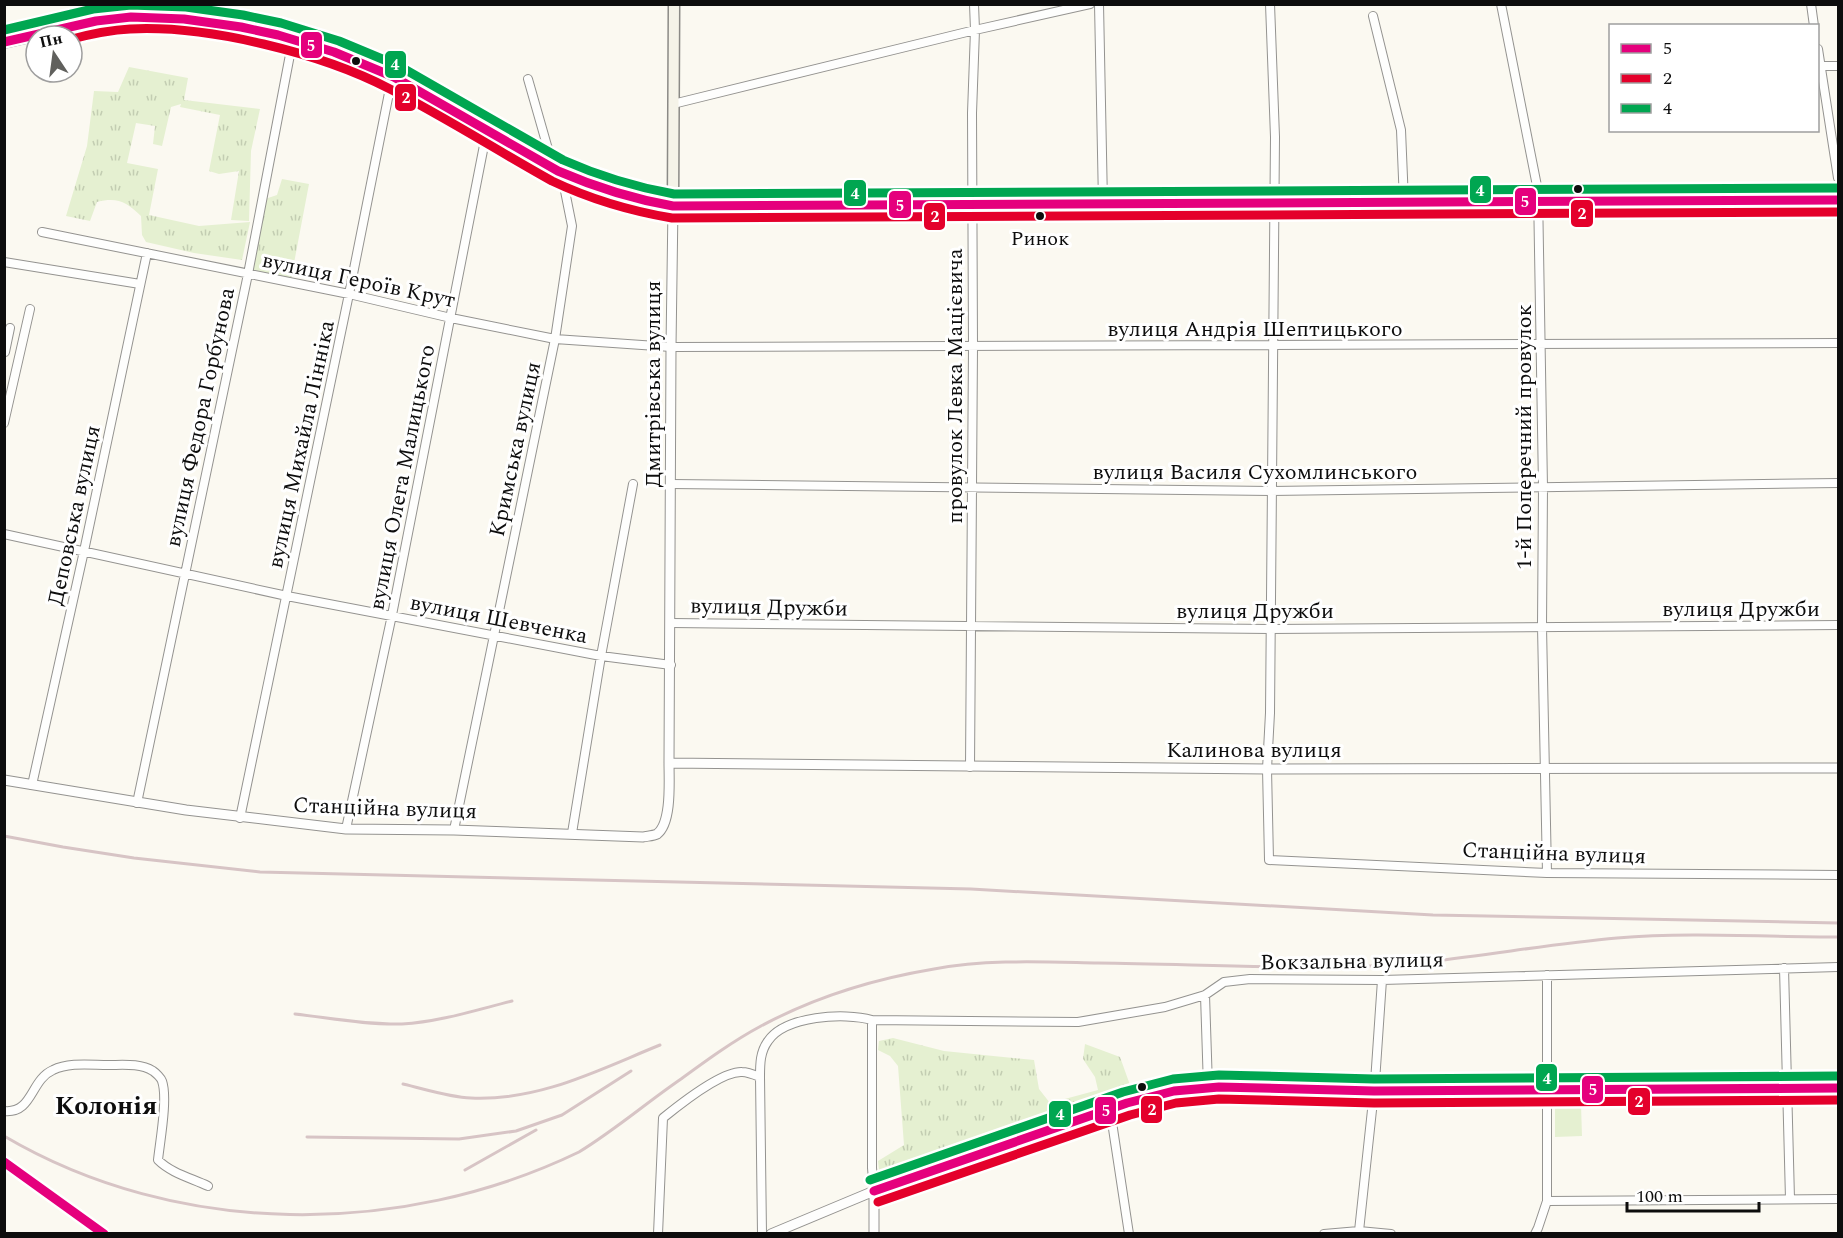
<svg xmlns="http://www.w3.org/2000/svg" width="1843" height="1238" font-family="Spectral,serif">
<defs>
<pattern id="grass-tufts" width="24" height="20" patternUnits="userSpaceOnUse" patternTransform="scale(1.5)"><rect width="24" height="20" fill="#e5f0d1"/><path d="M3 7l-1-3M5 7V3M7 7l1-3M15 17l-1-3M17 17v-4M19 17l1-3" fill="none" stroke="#c3cdb2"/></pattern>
</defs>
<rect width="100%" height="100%" fill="#fbf9f1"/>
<path fill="url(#grass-tufts)" d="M129,67l59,11 -4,22 76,9 -9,42 -2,70 -18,-1 8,-49 -20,3 -10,-3 11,-56 -40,-8 1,-3 -10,3 -9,39 -9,-2 2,-18 -19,-3 -9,40 31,6 -9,46 50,11 51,-4 -8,38 -48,-7 -48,-11 -4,-7 -1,-19c-15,-14 -23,-19 -44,-14l-7,19 -24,-5 21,-70 7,-55 24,1z
M282,179l27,5 -18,95 -40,-9 14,-71 12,-4z
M893,1038l51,13 90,9 5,29 11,14 48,-13 -3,-13 -12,-18 2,-15 35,13 10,28 -8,12 -21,9 -150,50 -7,-6 -33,11 1,9 -24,10 -8,-2 -2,-17 26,-16 -6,-79 -8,-10 -12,-6 1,-9z"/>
<path fill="#e5f0d1" d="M1555,1105h26l1,31 -27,1z"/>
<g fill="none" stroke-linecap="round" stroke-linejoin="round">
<g stroke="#949390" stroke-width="10">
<path id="minor" d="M108,4l3,15
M1099,4l4,199
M1270,4l5,133 -5,576 -3,56 2,91 278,13 291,2
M1501,4l37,187 5,296 -1,140 5,246
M1811,4l3,22
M1373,16l28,114 3,72
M1818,49l20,129
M1820,66h18
M673,104l302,-74 115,-26
M42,232l307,62 102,24 104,21 116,8 1167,-4
M4,262l136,22
M5,352l5,-24
M4,423l26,-114
M671,484l600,7 567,-8
M4,534l283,62 314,60 70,9
M671,623l599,6 568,-4
M970,767l3,-420 -1,-234 3,-83 -1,-26
M32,785l52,-234 63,-298
M137,803l111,-529 45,-235
M240,818l109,-524 42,-211 3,-6
M346,829l46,-214 95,-485
M454,830l101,-491 17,-113 -9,-45 -13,-25 -22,-77
M572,833l29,-177 32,-172
M1784,968l6,231
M1205,995l3,92
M872,1020v148l2,23
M760,1077l2,157
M1110,1109l19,125
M4,1111c29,3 26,-31 49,-41 16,-8 38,-5 55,-5 15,0 32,-2 45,6 3,2 8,7 9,10 6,17 -2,60 -4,79 13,13 33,18 50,26
M1547,1201l291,-2
M1359,1231l16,-149 7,-102
M658,1234l5,-116c16,-13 59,-47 79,-46 5,0 13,3 18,5 0,-13 0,-25 8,-36 17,-25 76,-29 104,-21l206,2 87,-15 40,-12 19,-13 26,-3 132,1 456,-13
M1324,1234l35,-3 32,3
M1535,1234l3,-6 9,-27v-226"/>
</g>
<g stroke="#949390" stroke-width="11">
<path id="tertiary" d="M669,763l598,6 571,-1
M4,780l182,30 160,19 108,1 189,7c4,-1 10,-1 14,-3 15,-11 12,-54 12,-71l2,-416 2,-141
M4,1162l101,72
M771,1234l103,-43 253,-88 47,-12 45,-4 155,4 464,-3
M874,1234v-43"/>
</g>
<g stroke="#8b8a86" stroke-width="13">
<path id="secondary" d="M201,4c-3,10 3,15 12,19
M132,14l45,-10
M673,206l1,-202"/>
</g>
<g stroke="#81817d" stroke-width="14">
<path id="primary" d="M4,42l92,-21 35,-4 53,2 57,8 37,8 56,17 60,25 164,94c37,17 75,29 115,35l1165,-6"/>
</g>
<use href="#minor" stroke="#fefefd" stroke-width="8"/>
<use href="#tertiary" stroke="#fefefd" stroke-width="9"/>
<use href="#secondary" stroke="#f5f3e8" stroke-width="10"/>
<use href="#primary" stroke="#ece6d8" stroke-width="12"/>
<path stroke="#d7c4c5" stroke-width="3" d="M4,836l59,11 71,11 126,14 711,17 462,26 405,8
M295,1014c35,4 72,11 107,10 37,-2 74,-14 110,-23
M403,1084c22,5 45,13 68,14 69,3 127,-28 189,-53
M4,1136c173,102 397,102 575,16 36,-22 67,-49 102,-73 26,-19 52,-38 80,-53 54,-29 113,-47 173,-57 54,-10 110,-7 164,-6 83,1 167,5 251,4 90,-2 178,-21 268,-29 73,-6 148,-1 221,-1
M307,1137l152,2 57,-8 46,-16 69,-44
M465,1170l71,-40"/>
<g stroke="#fff" stroke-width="14">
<path id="bus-1" d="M4,42l92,-21 35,-4 53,2 57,8 37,8 56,17 60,25 164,94c37,16 75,28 115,35l1165,-6
M4,1162l100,72
M874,1191l253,-88 47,-12 45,-4 155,4 464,-3"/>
</g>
<g stroke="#fff" stroke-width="14">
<path id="bus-2" d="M72,39c19,-5 39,-9 58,-10 78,-4 191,24 260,60 55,28 108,62 162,92 38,18 78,30 120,37l1166,-6
M878,1202l252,-87 46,-12 43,-4 155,4 464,-3"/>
</g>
<g stroke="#fff" stroke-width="14">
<path id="bus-3" d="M4,30l89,-21 38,-4 55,2 57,8 38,8 58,18 60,25 164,94c36,16 72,27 111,34l1164,-6
M870,1180l253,-88 50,-13 46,-4 155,4 464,-3"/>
</g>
<use href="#bus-1" stroke="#e5007d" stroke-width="9"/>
<use href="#bus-2" stroke="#e4002b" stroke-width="9"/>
<use href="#bus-3" stroke="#00a651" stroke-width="9"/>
</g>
<g fill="#0d0d0d" stroke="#fff" stroke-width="2">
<circle cx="356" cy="61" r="5"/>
<circle cx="1578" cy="189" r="5"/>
<circle cx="1040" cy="216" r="5"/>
<circle cx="1142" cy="1087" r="5"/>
</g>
<g text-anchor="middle" stroke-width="6" stroke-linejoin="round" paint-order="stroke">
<g font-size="20" fill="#0d0d0d" stroke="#fff">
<text x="1040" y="245">Ринок</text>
</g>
<g font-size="22" fill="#0d0d0d" stroke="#fff">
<text transform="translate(359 279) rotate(12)" y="8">вулиця Героїв Крут</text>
<text x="1255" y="336">вулиця Андрія Шептицького</text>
<text transform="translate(652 384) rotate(-90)" y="8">Дмитрівська вулиця</text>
<text transform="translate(954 386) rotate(-90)" y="8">провулок Левка Мацієвича</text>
<text transform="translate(199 417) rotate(-78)" y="8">вулиця Федора Горбунова</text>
<text transform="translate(1523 437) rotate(-90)" y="8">1-й Поперечний провулок</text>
<text transform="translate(300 444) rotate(-78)" y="8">вулиця Михайла Лінніка</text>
<text transform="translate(514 449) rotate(-78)" y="8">Кримська вулиця</text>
<text x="1255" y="479">вулиця Василя Сухомлинського</text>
<text transform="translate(401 477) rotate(-79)" y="8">вулиця Олега Малицького</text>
<text transform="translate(73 515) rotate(-78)" y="8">Деповська вулиця</text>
<text transform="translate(769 606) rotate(1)" y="8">вулиця Дружби</text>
<text x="1741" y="616">вулиця Дружби</text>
<text x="1255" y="618">вулиця Дружби</text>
<text transform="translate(499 618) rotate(11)" y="8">вулиця Шевченка</text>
<text x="1254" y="757">Калинова вулиця</text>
<text transform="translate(385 807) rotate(2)" y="8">Станційна вулиця</text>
<text transform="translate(1554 852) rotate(2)" y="8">Станційна вулиця</text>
<text transform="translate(1352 960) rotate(-1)" y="8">Вокзальна вулиця</text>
</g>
<g font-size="26" font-weight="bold" fill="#0d0d0d" stroke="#fff">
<text x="106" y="1114">Колонія</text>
</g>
</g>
<g stroke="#fff" stroke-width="2">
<rect x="300" y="31" width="23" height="28" rx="6" fill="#e5007d"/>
<rect x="384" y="50" width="23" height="29" rx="6" fill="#00a651"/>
<rect x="394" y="83" width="23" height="29" rx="6" fill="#e4002b"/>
<rect x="1469" y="175" width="23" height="29" rx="6" fill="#00a651"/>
<rect x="843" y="179" width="24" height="28" rx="6" fill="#00a651"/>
<rect x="1514" y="187" width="23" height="29" rx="6" fill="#e5007d"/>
<rect x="888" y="190" width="24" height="29" rx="6" fill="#e5007d"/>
<rect x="1570" y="199" width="24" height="29" rx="6" fill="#e4002b"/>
<rect x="923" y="202" width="23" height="29" rx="6" fill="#e4002b"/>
<rect x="1535" y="1063" width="23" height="29" rx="6" fill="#00a651"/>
<rect x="1581" y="1075" width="23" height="29" rx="6" fill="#e5007d"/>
<rect x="1627" y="1087" width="24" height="29" rx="6" fill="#e4002b"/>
<rect x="1140" y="1095" width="23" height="29" rx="6" fill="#e4002b"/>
<rect x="1094" y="1096" width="23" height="29" rx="6" fill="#e5007d"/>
<rect x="1048" y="1100" width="24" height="28" rx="6" fill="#00a651"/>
</g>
<g font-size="16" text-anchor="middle" font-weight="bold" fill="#fff">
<text x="311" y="51">5</text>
<text x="395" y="70">4</text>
<text x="406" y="103">2</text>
<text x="1480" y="196">4</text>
<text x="855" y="199">4</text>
<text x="1525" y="207">5</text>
<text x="900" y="211">5</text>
<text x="1582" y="219">2</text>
<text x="935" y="222">2</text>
<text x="1547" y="1084">4</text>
<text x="1593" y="1095">5</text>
<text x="1639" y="1107">2</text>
<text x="1152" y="1115">2</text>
<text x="1106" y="1116">5</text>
<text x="1060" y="1120">4</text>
</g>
<rect width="1843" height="1238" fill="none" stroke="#0d0d0d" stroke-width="12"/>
<rect x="1609" y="24" width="210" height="108" fill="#ffffff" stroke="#9e9e9e" stroke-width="1.5"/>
<rect x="1621" y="44" width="30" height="9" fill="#e5007d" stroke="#9e9e9e" stroke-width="1.5"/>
<text x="1663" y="54" font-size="18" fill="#0d0d0d">5</text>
<rect x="1621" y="74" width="30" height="9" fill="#e4002b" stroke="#9e9e9e" stroke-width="1.5"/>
<text x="1663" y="84" font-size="18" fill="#0d0d0d">2</text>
<rect x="1621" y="104" width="30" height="9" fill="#00a651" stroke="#9e9e9e" stroke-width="1.5"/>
<text x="1663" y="114" font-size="18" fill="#0d0d0d">4</text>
<g transform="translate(54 54) rotate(347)"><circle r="28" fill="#ffffff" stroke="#9e9e9e" stroke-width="1.5"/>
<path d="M0-4.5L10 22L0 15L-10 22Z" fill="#60605d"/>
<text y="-9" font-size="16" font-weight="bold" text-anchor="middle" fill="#0d0d0d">Пн</text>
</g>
<path d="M1627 1202v9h132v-9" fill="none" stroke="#0d0d0d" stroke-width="3"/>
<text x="1636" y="1202" font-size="18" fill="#0d0d0d" stroke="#ffffff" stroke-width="4.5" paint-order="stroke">100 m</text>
</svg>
